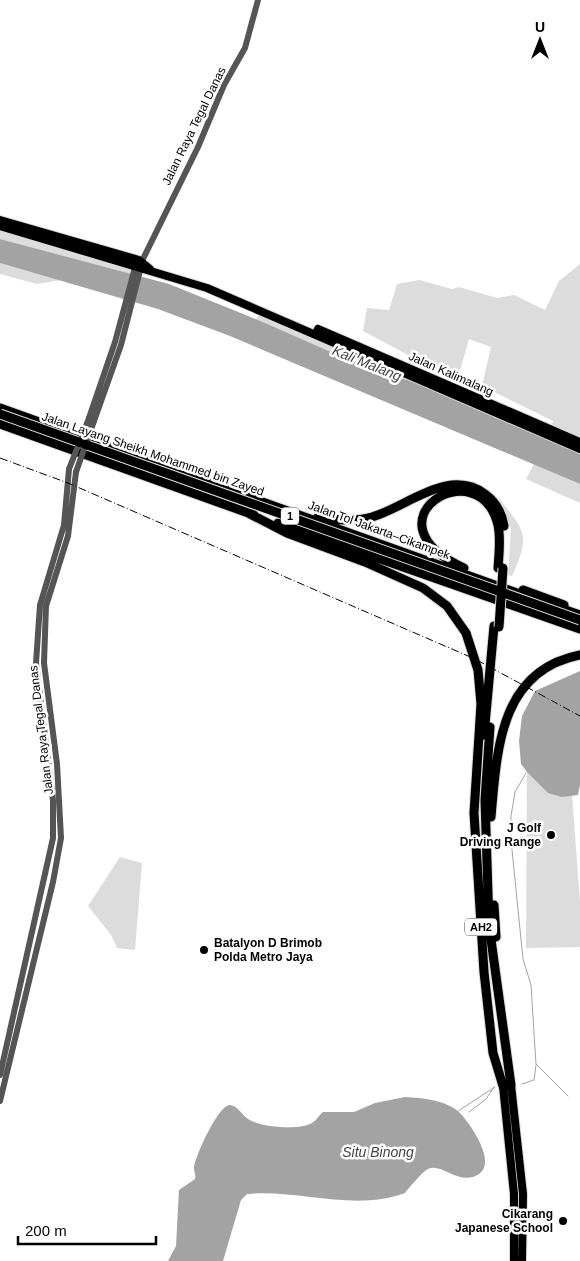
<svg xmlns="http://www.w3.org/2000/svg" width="580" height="1261" font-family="Arial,sans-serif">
<rect width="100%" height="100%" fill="#fff"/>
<path fill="#dcdcdc" d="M0,219l134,47 -3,8 -131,-35z
M0,263l61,17 -24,4 -37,-10z
M580,264v186l-33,-15 6,-14 -71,-35 9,-39 -22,-8 -12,42 -94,-50 4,-23 22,2 8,-26 22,-4 33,9 7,-2 38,11 17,-3 31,15 14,-29z
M261,311l158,72 -43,-11 -120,-52z
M534,464l46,20v19l-54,-24z
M498,497c27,35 33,36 14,79l-4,-1 3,-46z
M527,766l43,1 10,135v45l-54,1z
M120,857l22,6 -7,87 -18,-2 -6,-13 -23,-29z"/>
<path fill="#a3a3a3" d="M0,239l169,45 96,39 111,49 43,11 161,66v35l-350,-148 -72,-27 -158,-46z
M580,671v114l-2,10 -16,2 -14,-4 -21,-21 -6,-8 -2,-23 3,-25 13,-25z
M405,1097c17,1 42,3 55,16 10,11 37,48 19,61 -19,13 -38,-12 -51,-5 -4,1 -20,20 -23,24 -51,19 -106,-4 -158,1l-6,6 -18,61h-55l8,-15 3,-56 16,-11c1,-5 -1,-7 -1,-11 1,-11 24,-63 36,-63 8,1 12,10 18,14 12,8 51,12 64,4 5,-3 7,-8 11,-11h31l21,-9z"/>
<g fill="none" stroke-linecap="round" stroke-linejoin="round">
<path stroke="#a3a3a3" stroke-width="1" d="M526,773l-11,19 -4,24v24l12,119 8,26 5,79 32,32
M522,1084l12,-4 2,-15
M458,1111l37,-24
M469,1112l17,-13 8,-12"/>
<g stroke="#dbdbdb" stroke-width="10">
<path id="major" d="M0,220l139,40 11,9
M0,226l207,62 373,161
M316,334l2,-5 262,113
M514,1261v-67l-11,-108 8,-1 12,109 -1,67"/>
</g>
<g stroke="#dbdbdb" stroke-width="11">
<path id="highway" d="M0,408l528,189
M0,424l254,91
M250,514l37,19 78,29 58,26 24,18 19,27 12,37 3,34 -7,109 10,159 9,81 10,33
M318,517c18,3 36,5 54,0 35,-10 77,-50 113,-23 11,8 17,19 19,32
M278,523l302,106
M464,568c-104,-47 15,-120 34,-43 3,14 1,29 0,43
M523,590l41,15
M557,607l23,8
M490,727l-5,73 4,125 22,160
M484,735l10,-109
M491,817c6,-66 8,-146 89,-162
M494,905l2,32"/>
</g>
<path stroke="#555" stroke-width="6" d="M89,418l26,-76 21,-78
M94,421l27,-76 22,-86 55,-112 26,-62 21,-37 13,-48
M0,1075l53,-237v-37l-17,-138 4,-58 24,-80 5,-56
M0,1101l53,-219 8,-44 -4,-74 -13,-101 2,-57 22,-70 8,-64"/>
<use href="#major" stroke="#000" stroke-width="8"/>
<use href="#highway" stroke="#000" stroke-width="9"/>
<path stroke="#000" stroke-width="1" stroke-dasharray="8 2.5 1 2.5" stroke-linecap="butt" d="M0,458l68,25 407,176 105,57"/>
<g stroke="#dbdbdb" stroke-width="11" stroke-linecap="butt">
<path id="highway-bridge" d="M0,414l580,206
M499,627l4,-59"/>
</g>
<path stroke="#555" stroke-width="6" d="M69,469l20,-51
M76,472l18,-51"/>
<use href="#highway-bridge" stroke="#000" stroke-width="9"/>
</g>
<g fill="#000" stroke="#fff" stroke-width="2">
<circle cx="551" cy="835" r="5"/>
<circle cx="204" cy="950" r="5"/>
<circle cx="563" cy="1221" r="5"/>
</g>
<g text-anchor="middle" stroke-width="5" stroke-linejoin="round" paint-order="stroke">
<g fill="#fff" stroke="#4c4c4c" stroke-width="1">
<rect x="281" y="507.5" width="18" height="17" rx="4"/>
<rect x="465" y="918.5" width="32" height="17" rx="4"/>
</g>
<g font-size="11" font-weight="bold" fill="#000">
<text x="290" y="520">1</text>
<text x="481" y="931">AH2</text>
</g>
<g font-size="12" fill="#000" stroke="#fff">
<text transform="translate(194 126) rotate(-64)" y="4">Jalan Raya Tegal Danas</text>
<text transform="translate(451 374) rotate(24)" y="4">Jalan Kalimalang</text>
<text transform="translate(153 454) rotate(19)" y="4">Jalan Layang Sheikh Mohammed bin Zayed</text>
<text transform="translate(379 530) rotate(20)" y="4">Jalan Tol Jakarta–Cikampek</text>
<text transform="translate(41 730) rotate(-97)" y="4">Jalan Raya Tegal Danas</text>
</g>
<g font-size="12" font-weight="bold" fill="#000" stroke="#fff" text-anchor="end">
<text x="541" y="832">J Golf<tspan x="541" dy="14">Driving Range</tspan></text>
<text x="214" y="947" text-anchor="start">Batalyon D Brimob<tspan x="214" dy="14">Polda Metro Jaya</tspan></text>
<text x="553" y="1218">Cikarang<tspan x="553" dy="14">Japanese School</tspan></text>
</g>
<g font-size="14" font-style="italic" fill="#444" stroke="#fff">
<text transform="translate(367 363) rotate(22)" y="5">Kali Malang</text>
<text x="378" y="1157">Situ Binong</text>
</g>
</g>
<g transform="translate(540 40)" stroke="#ffffff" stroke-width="4" paint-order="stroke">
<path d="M0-4L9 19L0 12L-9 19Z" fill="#000000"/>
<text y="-8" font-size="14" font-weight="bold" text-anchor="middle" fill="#000000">U</text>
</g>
<path d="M18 1236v8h138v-8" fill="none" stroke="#000000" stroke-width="2.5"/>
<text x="25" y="1236" font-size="15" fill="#000000" stroke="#ffffff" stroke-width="4" paint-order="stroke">200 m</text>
</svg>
